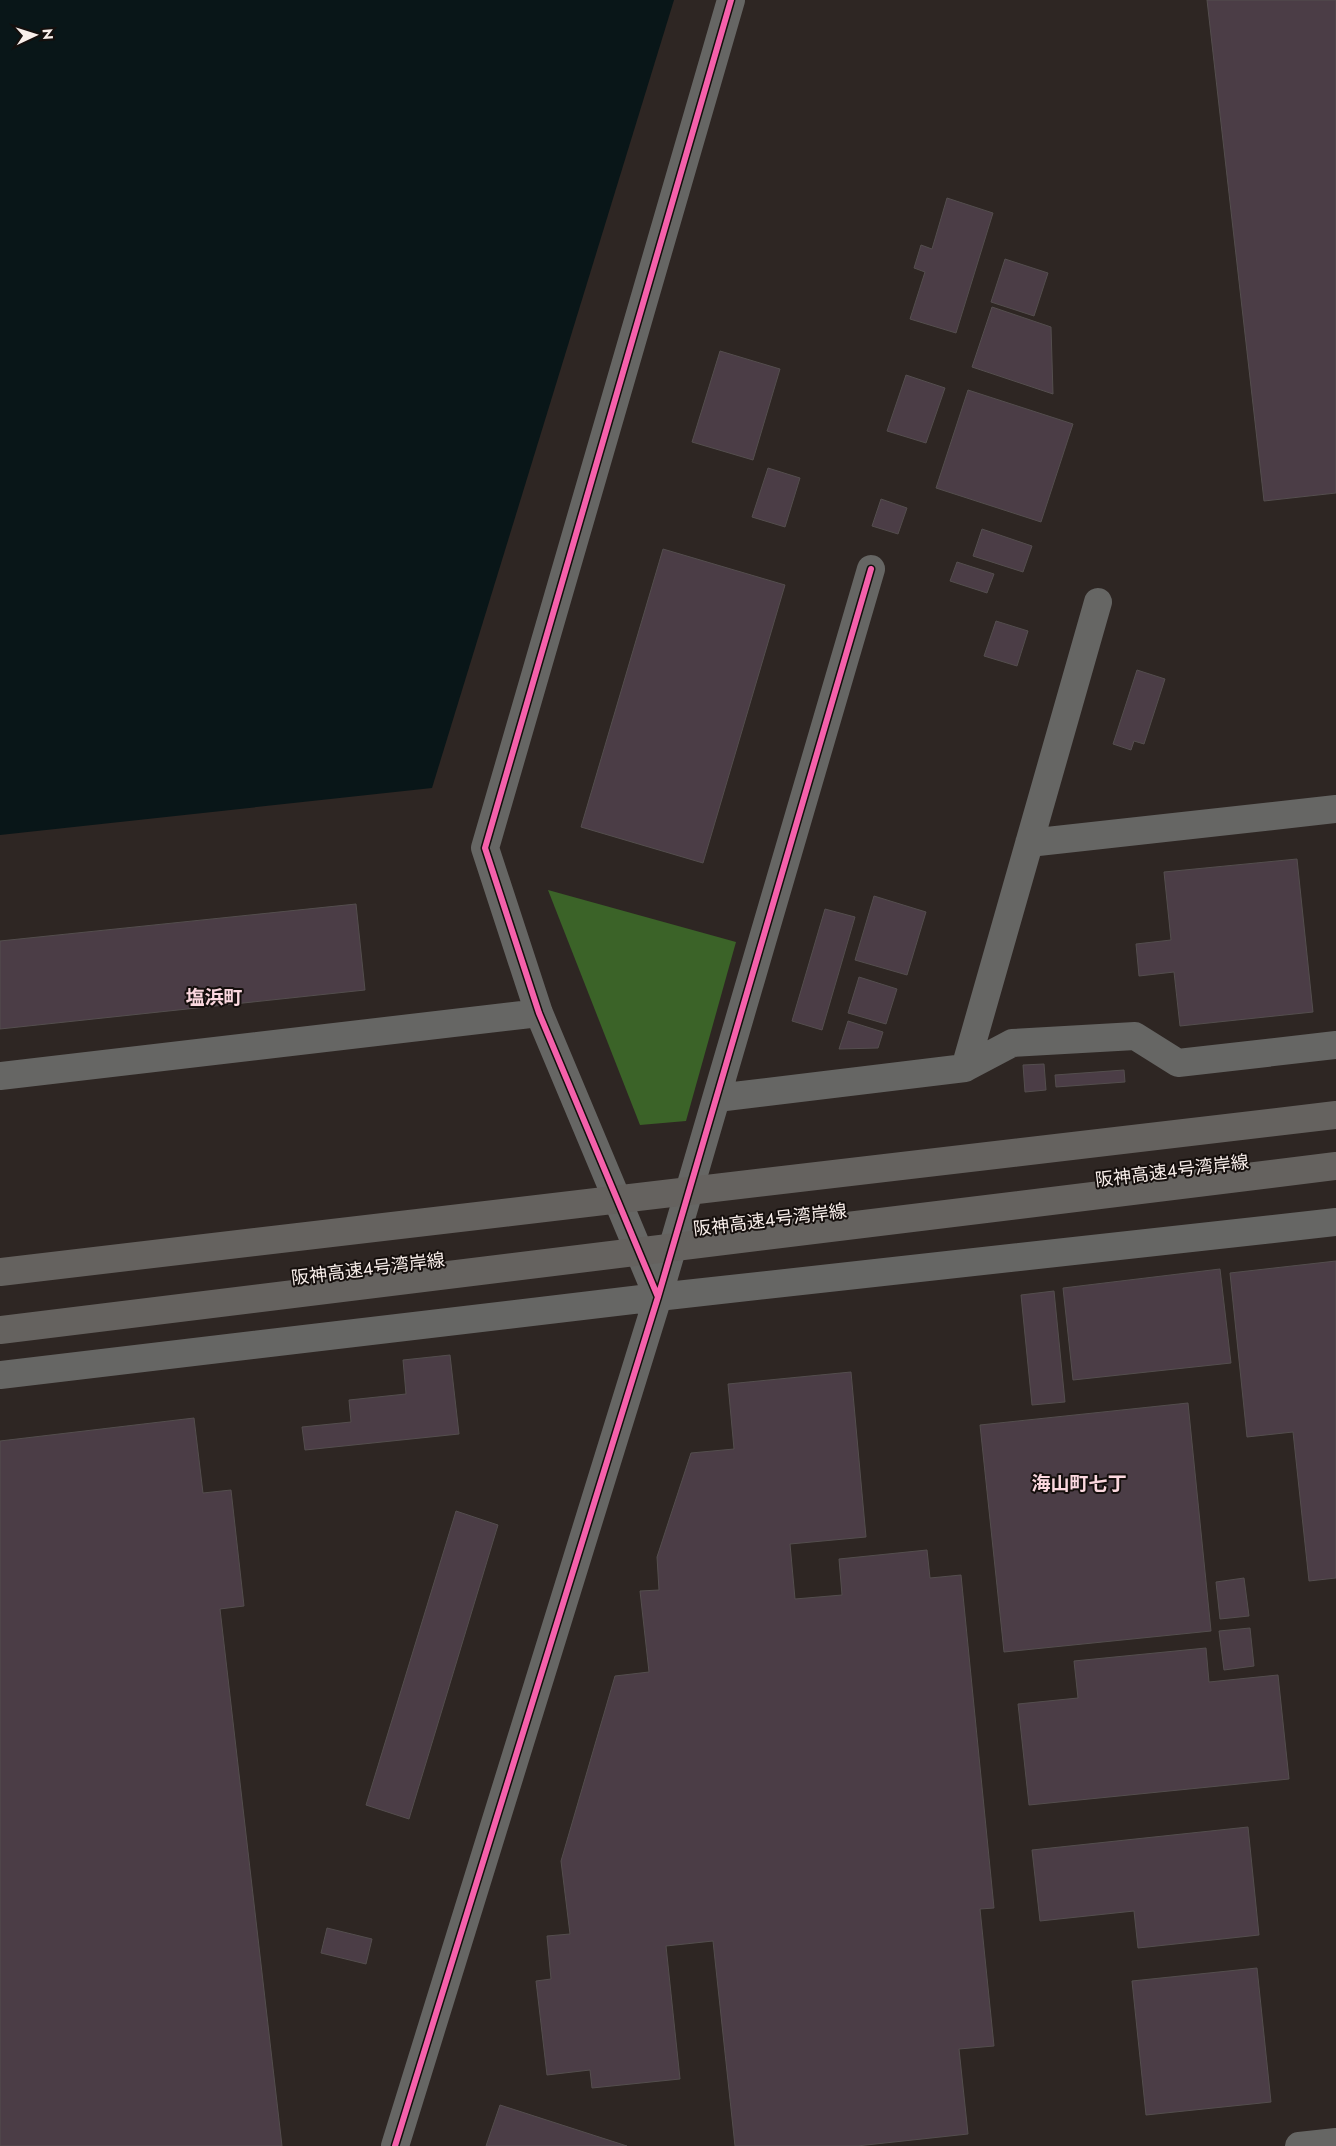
<svg xmlns="http://www.w3.org/2000/svg" width="1336" height="2146" font-family="Jost,'Noto Sans JP',sans-serif">
<rect width="100%" height="100%" fill="#2e2623"/>
<path fill="#3b6328" d="M548,890l188,52 -50,179 -46,4z"/>
<path fill="#091618" d="M0,0h674l-242,788 -432,47z"/>
<path fill="#4b3d46" stroke="#544e4e" d="M1207,0h129v493l-72,8z
M947,198l46,15 -37,120 -46,-14 15,-47 -11,-4 7,-23 11,4z
M1005,259l43,14 -14,43 -43,-14z
M992,307l59,20 2,67 -81,-27z
M720,351l60,18 -27,91 -61,-18z
M906,375l39,13 -19,55 -39,-12z
M968,390l105,34 -32,98 -105,-34z
M768,468l32,10 -15,49 -33,-10z
M881,499l26,9 -9,26 -26,-8z
M982,529l50,17 -9,26 -50,-16z
M663,549l122,36 -82,278 -122,-36z
M957,562l37,12 -7,19 -37,-12z
M996,621l32,10 -11,35 -33,-10z
M1137,670l28,9 -21,65 -10,-3 -3,9 -18,-6z
M1297,859l16,153 -133,14 -6,-54 -35,4 -3,-32 35,-4 -7,-68z
M874,896l52,16 -19,63 -52,-15z
M356,904l9,86 -365,39v-88z
M825,909l30,8 -33,113 -30,-9z
M859,977l38,12 -11,35 -38,-11z
M848,1021l35,11 -5,16 -39,1z
M1044,1064l2,26 -21,2 -2,-27z
M1124,1070l1,12 -69,5 -1,-12z
M1336,1261v317l-27,3 -16,-149 -46,5 -17,-164z
M1220,1269l11,94 -158,17 -10,-92z
M1054,1291l11,111 -33,3 -11,-110z
M450,1355l9,79 -154,16 -3,-23 49,-5 -2,-22 57,-6 -3,-34z
M851,1372l15,165 -76,7 5,55 47,-4 -3,-36 88,-9 3,28 31,-3 33,333 -14,1 14,137 -35,3 9,85 -111,12h-122l-22,-205 -47,5 14,133 -88,9 -2,-18 -43,5 -11,-94 15,-2 -4,-43 23,-2 -9,-73 54,-185 34,-4 -9,-81 19,-1 -2,-33 34,-104 43,-4 -6,-65z
M1188,1403l23,228 -207,21 -24,-227z
M194,1418l9,75 28,-3 13,116 -24,3 62,537h-282v-705z
M456,1511l42,14 -89,294 -43,-14z
M1244,1578l5,38 -29,3 -4,-37z
M1250,1628l4,38 -30,4 -5,-39z
M1206,1648l3,34 69,-7 11,104 -260,26 -11,-101 60,-6 -4,-37z
M1248,1827l11,108 -121,13 -4,-37 -94,10 -8,-71z
M327,1928l45,11 -6,25 -45,-11z
M1257,1968l14,134 -125,13 -14,-134z
M500,2105l127,41h-141z"/>
<g fill="none" stroke-linecap="round" stroke-linejoin="round">
<path stroke="#666664" stroke-width="28" d="M1029,843l307,-34
M965,1068l47,-25 123,-7 43,27 158,-18
M0,1076l539,-63
M717,1098l248,-30 133,-466
M658,1297l-119,-284 -54,-165 246,-848
M0,1375l658,-78 678,-75
M395,2146l263,-849 213,-728
M1299,2146l37,-4"/>
<path stroke="#65625f" stroke-width="28" d="M0,1272l1336,-157
M0,1330l1336,-164"/>
<g stroke="#150f0d" stroke-width="9">
<path id="cycleway" d="M658,1297l-119,-284 -54,-165 246,-848
M395,2146l263,-849 213,-728"/>
</g>
<use href="#cycleway" stroke="#f560ab" stroke-width="6"/>
</g>
<g text-anchor="middle" stroke-width="4" stroke-linejoin="round" paint-order="stroke">
<g font-size="18" fill="#f9efeb" stroke="#150f0d">
<text transform="translate(1172 1171) rotate(-7)" y="6">阪神高速4号湾岸線</text>
<text transform="translate(770 1220) rotate(-7)" y="6">阪神高速4号湾岸線</text>
<text transform="translate(368 1269) rotate(-7)" y="6">阪神高速4号湾岸線</text>
</g>
<g font-size="19" font-weight="bold" fill="#fbd8df" stroke="#150f0d">
<text x="214" y="1004">塩浜町</text>
<text x="1079" y="1490">海山町七丁</text>
</g>
</g>
<g transform="translate(35 35) rotate(86)" stroke="#150f0d" stroke-width="4" paint-order="stroke">
<path d="M0-4L9 19L0 12L-9 19Z" fill="#f9efeb"/>
<text y="-8" font-size="14" font-weight="bold" text-anchor="middle" fill="#f9efeb">N</text>
</g>
</svg>
